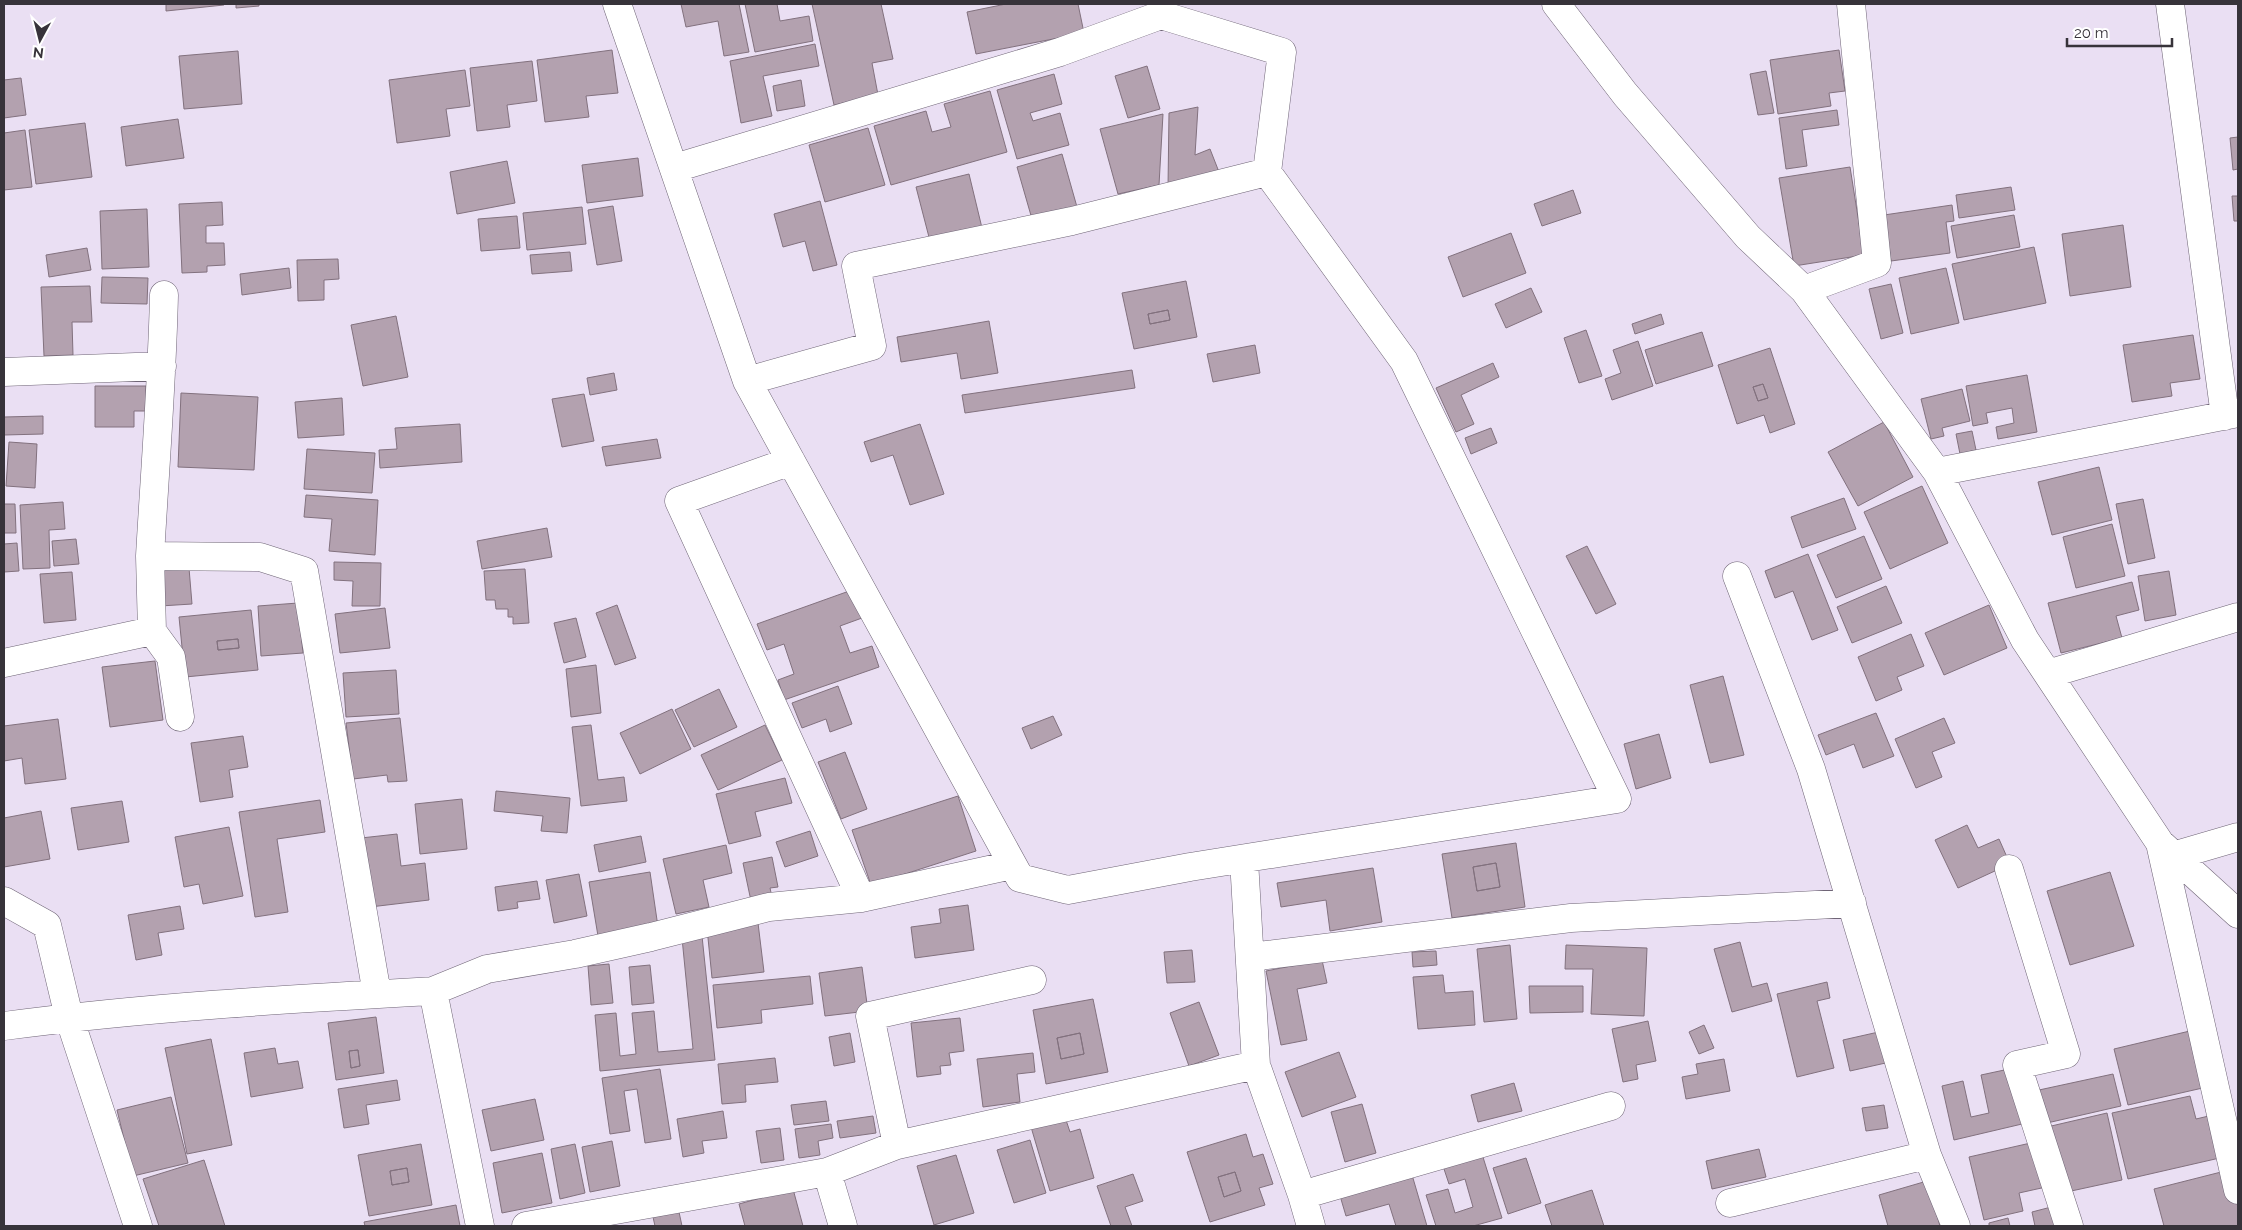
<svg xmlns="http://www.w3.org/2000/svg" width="2242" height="1230" font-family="Raleway,sans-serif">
<rect width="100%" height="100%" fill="#eadff3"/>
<path fill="#b3a1af" stroke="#82717e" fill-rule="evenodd" d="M166,4h58v1l-58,6z
M236,4h23v2l-23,2z
M681,4h58l10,48 -25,4 -6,-35 -32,6z
M745,4h34h-2l3,17 29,-5 4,25 -58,11z
M812,4h69l12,55 -21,4 6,32 -44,10z
M1006,4h72l6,29 -108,21 -9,-42z
M815,44l4,22 -56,10 9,40 -31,7 -11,-62z
M612,50l6,43 -32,3 3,21 -44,5 -8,-62z
M1839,50l6,41 -16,2 2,13 -53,8 -8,-54z
M238,51l4,53 -58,5 -5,-53z
M532,61l5,40 -30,4 3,22 -33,4 -7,-63z
M1147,66l13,43 -32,9 -13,-42z
M465,70l5,36 -24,3 4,27 -53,7 -8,-63z
M1766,71l8,42 -16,2 -8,-41z
M1054,74l8,30 -32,9 3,8 27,-8 9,32 -52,14 -20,-69z
M21,78l5,37 -22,3v-38z
M801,80l4,26 -28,5 -4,-25z
M990,91l17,61 -116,33 -17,-59 52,-15 6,21 19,-5 -7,-23z
M1198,107l-3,48 15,-6 9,23 -51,15 1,-74z
M1837,110l2,15 -37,5 5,36 -21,3 -7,-51z
M1163,114l-4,71 -41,9 -18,-65z
M178,119l6,39 -58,8 -5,-39z
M85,123l7,54 -56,7 -7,-54z
M868,128l17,57 -60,17 -16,-57z
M25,130l7,57 -28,3v-57z
M2238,137v32l-5,1 -3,-32z
M1062,154l15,53 -45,12 -15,-52z
M638,158l5,38 -56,7 -5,-38z
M507,161l8,42 -58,11 -7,-42z
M1850,167l14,88 -70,11 -15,-88z
M969,174l13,54 -52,13 -14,-54z
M2011,187l4,23 -56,8 -3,-23z
M1573,190l8,23 -39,13 -8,-22z
M2232,196h6v25h-4z
M820,201l17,64 -24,6 -8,-30 -22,6 -9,-33z
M222,202l1,23 -17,1v17h18l1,22 -18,1v6l-25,1 -3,-69z
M1952,205l2,16 -8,1 4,31 -59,8 -7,-46z
M613,206l9,55 -25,4 -9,-55z
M582,207l4,37 -59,6 -4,-37z
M147,209l2,58 -47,2 -2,-58z
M2014,215l6,32 -63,11 -6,-32z
M517,216l3,32 -39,3 -3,-32z
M2123,225l8,62 -61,9 -8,-62z
M1511,233l15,40 -63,24 -15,-40z
M2034,247l12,56 -82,17 -12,-56z
M87,248l4,22 -42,7 -3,-22z
M570,252l2,19 -40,3 -2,-19z
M338,259l1,20 -15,1v20l-26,1 -1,-41z
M289,268l2,20 -49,7 -2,-21z
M1946,268l13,55 -48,11 -12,-56z
M102,277l46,1 -1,26 -46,-1z
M1186,281l11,56 -63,12 -12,-56zM1168,310l2,10 -20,4 -2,-10z
M1891,284l12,49 -22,6 -12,-50z
M90,286l2,36h-20l1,33 -29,1 -3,-69z
M1531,288l11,24 -36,16 -11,-24z
M1168,310l2,10 -20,4 -2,-10z
M1661,314l3,10 -29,10 -3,-10z
M396,316l12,61 -45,9 -12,-61z
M989,321l9,52 -37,6 -4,-26 -56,9 -4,-25z
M1586,330l16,46 -23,7 -15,-45z
M1702,332l11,34 -57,18 -11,-34z
M2193,335l7,44 -30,4 2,13 -40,6 -9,-57z
M1638,341l15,45 -41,14 -7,-21 16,-6 -8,-23z
M1255,345l5,28 -47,9 -6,-28z
M1770,348l25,76 -25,9 -6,-18 -27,9 -19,-59zM1763,384l5,14 -10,3 -5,-14z
M1493,363l6,14 -38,18 13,29 -18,8 -20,-44z
M1132,370l3,18 -170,25 -3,-18z
M614,373l3,17 -27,5 -3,-17z
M2027,375l10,57 -39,7 -2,-12 18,-4 -2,-15 -26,5 2,10 -15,3 -7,-40z
M1763,384l5,14 -10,3 -5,-14z
M95,386h51v25h-12v16h-39z
M1962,389l8,32 -28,7 2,8 -13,3 -10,-40z
M181,393l77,4 -4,73 -76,-3z
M584,394l10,47 -32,6 -10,-48z
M342,398l2,37 -46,3 -3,-36z
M43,416v18l-39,1v-18z
M1884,422l29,55 -55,29 -30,-54z
M460,424l2,38 -82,6 -1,-18 18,-1 -2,-21z
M920,424l24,70 -34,11 -17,-50 -22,7 -7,-20z
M1491,428l6,15 -26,11 -6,-16z
M1972,431l4,19 -16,4 -4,-20z
M657,439l4,19 -55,8 -4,-19z
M9,442l28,2 -2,44 -29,-2z
M307,449l68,4 -3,40 -68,-4z
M2099,467l13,53 -60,15 -14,-53z
M1922,486l26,57 -58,26 -26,-57z
M306,495l72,5 -3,55 -46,-4 3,-32 -28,-2z
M1844,498l12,31 -54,19 -11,-31z
M2143,499l12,59 -27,6 -12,-60z
M63,502l2,27 -16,1 1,38 -27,1 -3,-64z
M4,504h11l1,29h-12z
M2112,524l13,52 -49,12 -13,-51z
M547,528l5,29 -70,12 -5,-28z
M1864,536l18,43 -46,19 -19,-43z
M76,539l3,25 -25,2 -2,-25z
M17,543l2,28 -15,1v-28z
M1587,546l29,58 -20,10 -30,-58z
M1808,554l30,76 -26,10 -19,-49 -18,7 -10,-27z
M334,562l47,1 -1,43h-28l1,-25 -19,-1z
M189,568l3,36 -32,2 -3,-35z
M525,569l4,54 -16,1v-7h-5v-8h-12l-1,-9h-9l-2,-29z
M2169,571l7,44 -31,6 -7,-45z
M72,572l4,48 -32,3 -4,-49z
M2132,582l7,28 -23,6 6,22 -61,15 -13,-50z
M1886,586l16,37 -50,20 -15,-36z
M852,590l10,28 -22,8 10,27 22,-7 7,21 -95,33 -6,-20 16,-6 -10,-30 -17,6 -10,-26z
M298,603l5,50 -42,3 -3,-50z
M617,605l19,53 -21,7 -19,-52z
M1989,605l18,43 -63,27 -19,-42z
M385,608l5,40 -50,5 -5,-39z
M251,610l7,60 -73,7 -6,-60zM238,639l1,9 -21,2 -1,-9z
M576,618l10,39 -22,6 -10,-40z
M1911,634l13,32 -27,11 5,13 -26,11 -18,-44z
M238,639l1,9 -21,2 -1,-9z
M155,661l8,59 -53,7 -8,-60z
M596,665l5,48 -30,4 -5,-48z
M396,670l3,44 -53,3 -3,-44z
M1723,676l21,79 -34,8 -20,-78z
M838,686l14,38 -22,8 -4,-13 -24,9 -10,-25z
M719,689l18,38 -43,20 -19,-37z
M672,709l19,40 -51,25 -20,-41z
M1876,713l18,43 -31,12 -9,-24 -28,11 -8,-20z
M1053,716l9,19 -31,14 -9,-21z
M400,718l7,63 -19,1 -1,-7 -34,4 -7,-56z
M1944,718l11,25 -23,9 10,25 -26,11 -21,-49z
M58,719l8,60 -41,5 -3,-26 -18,3v-35z
M591,725l7,55 26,-3 3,24 -46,5 -9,-79z
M765,725l17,35 -64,30 -17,-35z
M1659,734l12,44 -35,11 -12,-45z
M243,736l5,31 -19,3 4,27 -33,5 -9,-59z
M845,752l22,57 -26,10 -23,-57z
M785,778l7,25 -37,9 6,24 -32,8 -13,-50z
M496,791l74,7 -3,35 -26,-2 2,-15 -49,-5z
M958,796l18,55 -105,34 -19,-55z
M462,799l5,50 -47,5 -5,-50z
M320,800l5,32 -48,7 11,73 -33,5 -16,-105z
M122,801l7,41 -51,8 -7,-42z
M41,811l9,48 -46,8v-49z
M1967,825l11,23 21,-9 11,25 -52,24 -23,-48z
M229,827l14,69 -40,8 -4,-20 -15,3 -9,-50z
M810,831l8,25 -33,11 -9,-25z
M397,834l4,32 24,-3 4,37 -59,7 -9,-69z
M641,836l5,26 -47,10 -5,-27z
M1516,843l9,64 -73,11 -10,-64zM1496,863l4,24 -23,4 -4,-24z
M726,845l6,28 -29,7 6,27 -33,7 -13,-55z
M772,857l6,30 -8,1 2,9 -21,4 -8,-38z
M1496,863l4,24 -23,4 -4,-24z
M1373,868l9,54 -52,9 -4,-31 -45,7 -4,-24z
M650,872l8,55 -60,9 -9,-54z
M2110,872l24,74 -64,19 -23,-74z
M579,874l8,42 -33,7 -8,-43z
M537,881l3,18 -23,3 1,6 -20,3 -3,-24z
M968,905l6,45 -59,8 -4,-31 30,-4 -2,-14z
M180,906l4,23 -26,4 4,22 -26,5 -8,-45z
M758,923l6,49 -52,6 -5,-50z
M702,936l13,124 -115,11 -5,-56 21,-2 4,43 16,-2 -4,-41 22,-2 4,41 35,-3 -11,-111z
M1740,942l12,45 15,-4 5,18 -40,11 -18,-63z
M1510,945l7,74 -33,3 -7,-73z
M1566,945l81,3 -3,68 -53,-2 2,-45h-28z
M1192,950l3,32 -28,1 -3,-31z
M1436,951l1,14 -24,2 -1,-15z
M1322,960l5,23 -30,6 10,51 -26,5 -15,-74z
M609,964l4,39 -22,2 -3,-39z
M650,965l4,38 -22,2 -3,-38z
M862,967l6,44 -43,5 -6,-43z
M1443,975l2,18 28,-2 2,34 -57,4 -5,-52z
M810,976l3,28 -52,6 1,13 -45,5 -4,-43z
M1827,982l3,16 -13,3 17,67 -37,9 -20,-83z
M1529,986h54v26l-53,1z
M1093,999l15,73 -62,12 -13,-74zM1080,1033l4,21 -23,5 -4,-21z
M1199,1002l20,53 -30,11 -19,-53z
M376,1017l8,56 -48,7 -8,-57zM358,1050l2,16 -9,2 -2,-17z
M960,1018l4,33 -15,2 2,12 -11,1 1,8 -24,3 -6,-54z
M1648,1021l8,40 -20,4 2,14 -15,3 -11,-53z
M1704,1025l10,23 -15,6 -10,-22z
M2194,1030l13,57 -79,18 -14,-56z
M1883,1031l7,31 -40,9 -7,-31z
M850,1033l5,29 -21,4 -5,-29z
M1080,1033l4,21 -23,5 -4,-21z
M211,1039l21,106 -45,9 -22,-106z
M275,1048l3,16 20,-3 5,27 -52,9 -7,-44z
M358,1050l2,16 -9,2 -2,-17z
M1339,1052l17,45 -54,20 -17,-45z
M1033,1053l2,19 -18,2 3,28 -37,5 -6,-48z
M775,1058l3,24 -33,3 1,17 -24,2 -4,-40z
M1724,1059l6,32 -44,8 -4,-22 16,-3 -2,-10z
M660,1069l11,70 -26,4 -8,-54 -13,2 6,40 -20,3 -8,-56z
M2009,1069l13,55 -68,16 -12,-54 21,-5 8,36 18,-4 -8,-38z
M2113,1074l8,32 -74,17 -8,-33z
M397,1080l3,20 -34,5 3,19 -25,4 -6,-39z
M1514,1083l8,28 -44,11 -7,-27z
M2190,1096l6,23 17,-4 11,42 -96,22 -16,-66z
M171,1097l17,66 -55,13 -16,-66z
M535,1099l9,41 -53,11 -9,-41z
M826,1101l3,20 -35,4 -3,-20z
M1362,1104l14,49 -31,9 -14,-50z
M1884,1105l4,23 -22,3 -4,-23z
M723,1111l4,27 -25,3 2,12 -21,4 -6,-38z
M2107,1113l15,67 -60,13 -15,-66z
M873,1116l3,17 -36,5 -3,-17z
M1065,1117l5,15 10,-3 14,49 -44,13 -19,-64z
M831,1124l2,14 -15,3 2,14 -21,3 -4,-29z
M780,1128l4,32 -23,3 -5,-32z
M1246,1134l7,23 10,-3 10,30 -14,4 6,17 -55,17 -23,-70zM1235,1172l6,19 -17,6 -6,-20z
M1030,1140l16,53 -32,10 -17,-53z
M612,1141l8,45 -30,6 -8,-45z
M2035,1142l11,45 -27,6 4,18 -39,9 -15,-63z
M421,1144l11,61 -63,11 -11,-61zM407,1168l2,14 -17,3 -2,-14z
M575,1144l10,49 -25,6 -9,-50z
M1759,1149l7,28 -54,12 -6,-28z
M542,1153l10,50 -50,10 -9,-50z
M1482,1154l20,64 -29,8h-37l-10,-31 22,-6 7,24 18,-6 -8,-28 -16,5 -6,-18z
M956,1155l18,58 -40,12 -17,-59z
M1526,1158l15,45 -33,11 -15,-46z
M204,1160l21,66h-66l-16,-47z
M407,1168l2,14 -17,3 -2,-14z
M1410,1168l17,58h-31l-7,-22 -43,12 -8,-27z
M2229,1170l9,35v21h-74l-10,-37z
M1235,1172l6,19 -17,6 -6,-20z
M1133,1174l10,27 -18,6 7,19h-21l-14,-40z
M1927,1181l13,45h-52l-9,-31z
M793,1189l10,37h-58l-6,-22z
M1592,1190l12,36h-52l-7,-21z
M456,1205l4,21h-95l-1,-4z
M2055,1206l5,20h-25l-3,-14z
M679,1212l3,14h-27l-2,-9z
M2008,1218l2,8h-21v-3z"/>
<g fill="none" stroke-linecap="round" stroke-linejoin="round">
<g stroke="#6f6576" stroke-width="29">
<path id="minor" d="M617,4l130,377 273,497 48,12 122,-23 427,-68 -213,-438 -137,-189 -195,49 -216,45 16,80 -125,35
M1556,4l69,90 123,143 56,53 133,182 88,168 135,203 78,71
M2170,4l55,412
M675,168l385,-116 101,-37 121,37 -15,120
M1804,290l73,-27 -26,-259
M4,372l158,-6
M791,461l-112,40 182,397
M1937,472l301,-59
M150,556c5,-87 12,-174 14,-261
M1737,576l74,193 116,386 29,71
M4,663l148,-32
M2048,674l190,-57
M180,717l-9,-60 -19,-26 -2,-75 110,1 44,14 73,423
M2160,843l78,347
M2173,856l65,-19
M1244,860l12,205 46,130 9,31
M2009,869l57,185 -49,11 52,161
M4,901l43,24 22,92 69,209
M1250,957l321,-39 281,-15
M433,991l54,-22 88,-15 76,-17 118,-30 92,-9 151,-33
M4,1026c142,-19 286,-27 429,-35l47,235
M897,1145l359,-80
M1302,1195l309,-89
M1730,1203l197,-48
M526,1226l301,-54
M843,1226l-16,-54 70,-27 -27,-129 162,-36"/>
</g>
<use href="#minor" stroke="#fff" stroke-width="28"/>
</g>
<rect width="2242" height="1230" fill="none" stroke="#37333a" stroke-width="10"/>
<g transform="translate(40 40) rotate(187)" stroke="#ffffff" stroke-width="4" paint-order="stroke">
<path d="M0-4L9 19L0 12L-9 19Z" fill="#37333a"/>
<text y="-8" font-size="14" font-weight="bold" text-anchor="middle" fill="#37333a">N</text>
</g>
<path d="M2067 38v8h105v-8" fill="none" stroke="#37333a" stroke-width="2.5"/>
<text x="2074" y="38" font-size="15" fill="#37333a" stroke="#ffffff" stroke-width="4" paint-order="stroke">20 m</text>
</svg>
